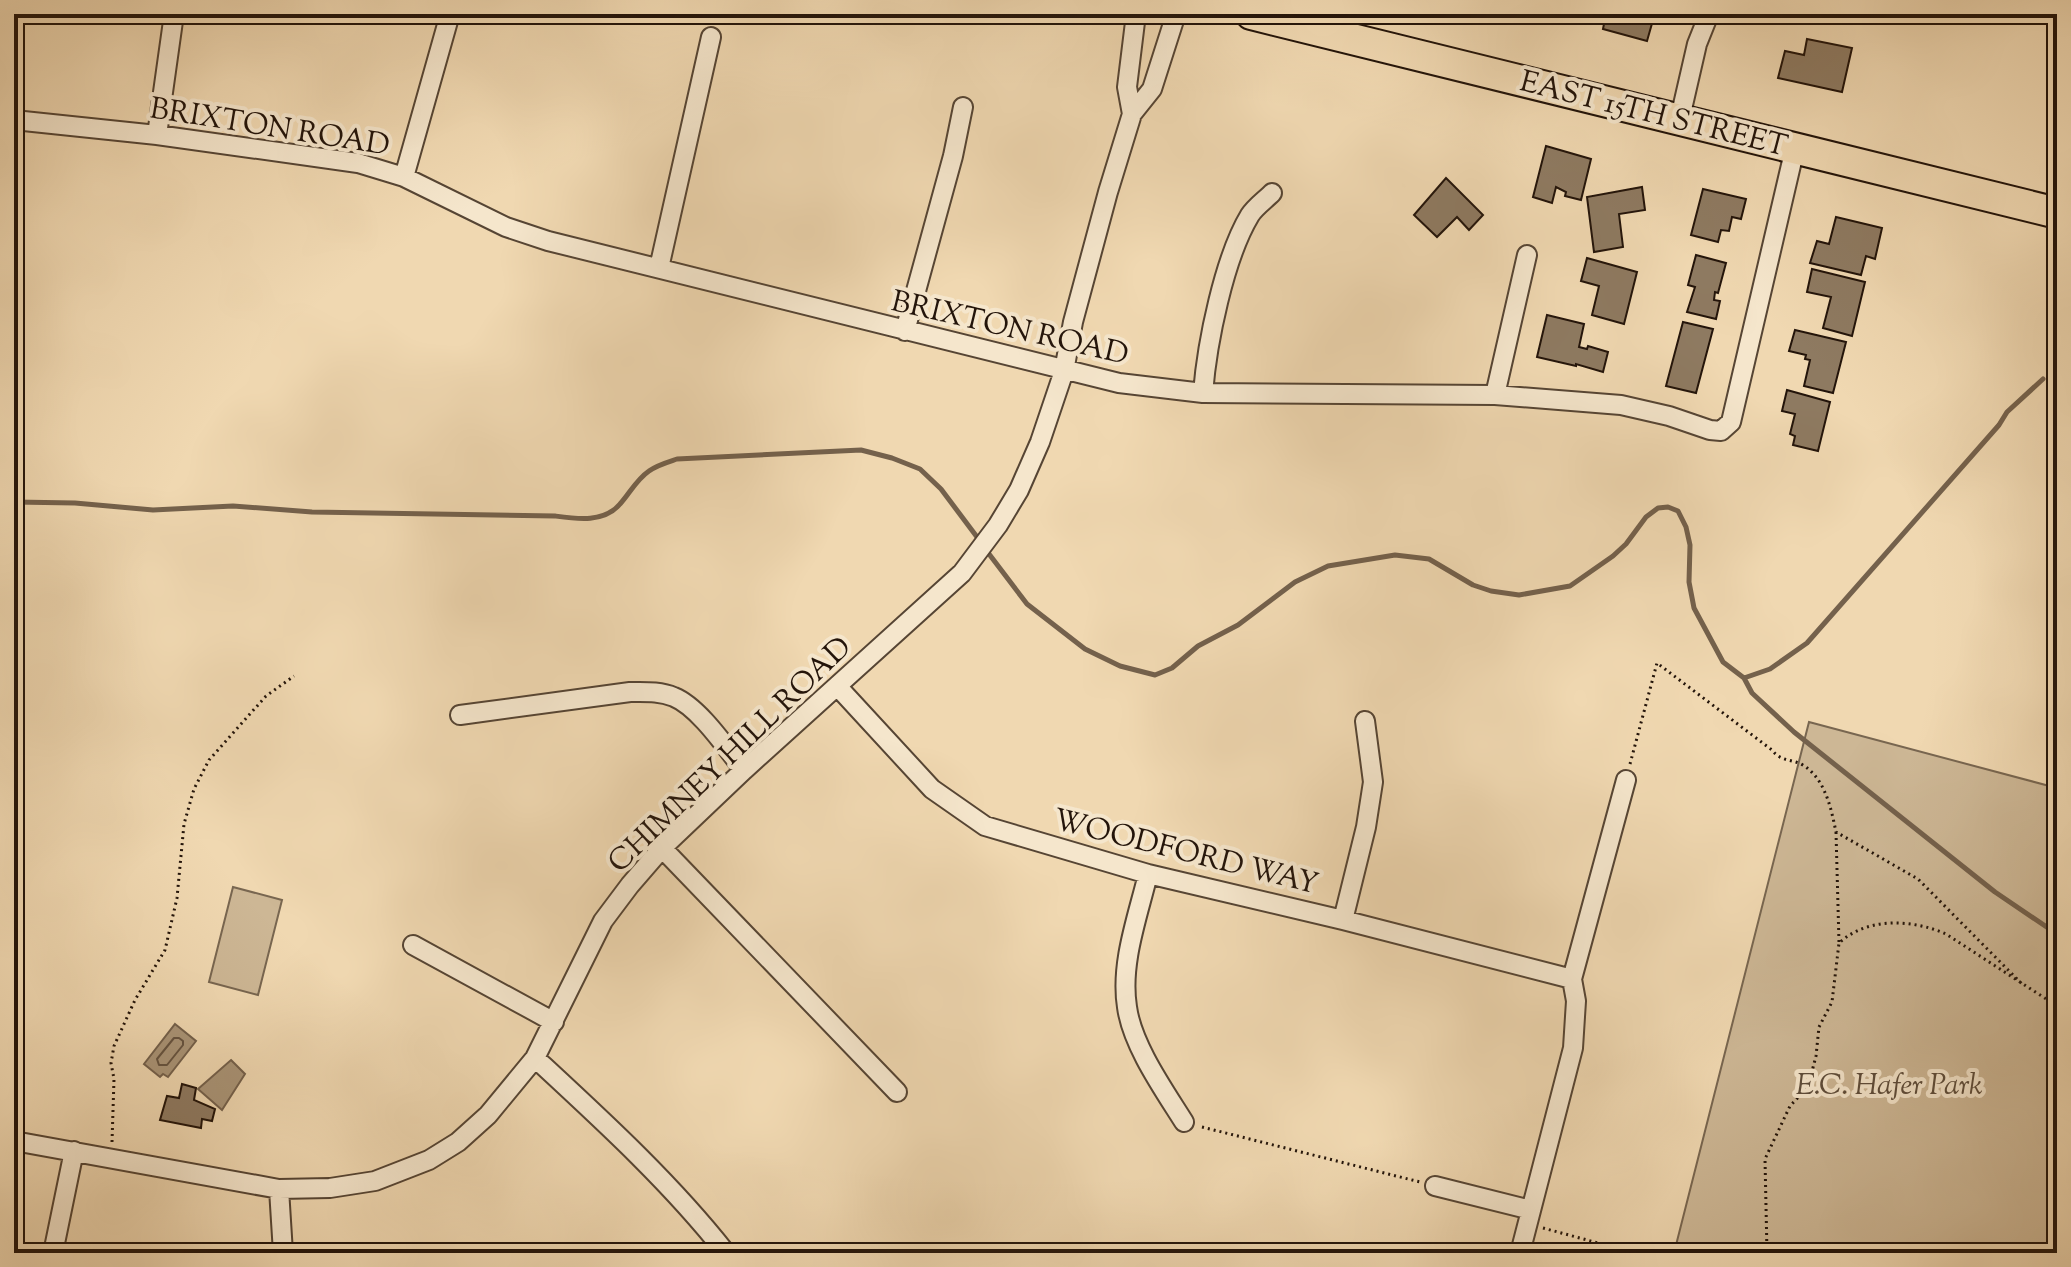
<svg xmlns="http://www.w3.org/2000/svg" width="2071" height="1267" font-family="'Sorts Mill Goudy',serif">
<rect width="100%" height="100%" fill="#f0d8b1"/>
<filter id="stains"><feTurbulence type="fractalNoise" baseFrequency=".0025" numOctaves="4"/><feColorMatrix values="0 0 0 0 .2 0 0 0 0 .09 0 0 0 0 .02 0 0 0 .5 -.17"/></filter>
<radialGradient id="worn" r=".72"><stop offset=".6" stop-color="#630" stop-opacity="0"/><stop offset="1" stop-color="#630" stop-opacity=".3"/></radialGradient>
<path fill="#cdb795" stroke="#786650" stroke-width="2" d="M1809,722l248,66v465h-383z
M233,887l49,13 -24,95 -49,-13z"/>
<path fill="#aa9578" stroke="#74614c" stroke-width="2" d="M175,1024l21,17 -28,36 -5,-3 -3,3 -16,-13z
M231,1060l14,14 -23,36 -24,-21z"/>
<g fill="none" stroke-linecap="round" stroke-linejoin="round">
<path stroke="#665441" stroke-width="2" d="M179,1038l4,3v4l-16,20h-8l-2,-6 17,-21z"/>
<path stroke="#74614c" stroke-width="5" d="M14,502l61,1 78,7 80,-4 79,6 243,4c22,3 49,7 65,-12 10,-11 16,-24 29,-33 8,-6 19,-9 28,-12l184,-9 31,8 28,11 21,20 39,52
M986,550l41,54 58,45 35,17 35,9 17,-7 26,-22 40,-21 57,-43 33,-16 67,-11 34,4 44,26 18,6 28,4 51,-9 43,-30 13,-12 20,-27 12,-9 10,-1 10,4 8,16 4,18 -1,37 5,26 29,54 21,16 8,15 42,39 201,160 62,42
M1744,678l26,-9 37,-26 192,-218 8,-13 36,-33"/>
</g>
<path fill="#8e7a61" stroke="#23140a" stroke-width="2" d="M1596,14h35l22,6 -6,21 -44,-12 1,-5 -10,-3z
M1807,39l45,9 -10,44 -64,-14 7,-27 19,4z
M1546,146l45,13 -10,41 -16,-4 1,-4 -10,-5 -4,16 -19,-6z
M1446,178l37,37 -14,15 -12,-13 -20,20 -23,-22z
M1642,187l3,23 -26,4 4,33 -29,5 -7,-55z
M1703,189l43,10 -5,20 -9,-2 -3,14 -8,-1 -3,12 -27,-7z
M1836,217l46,11 -7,31 -9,-3 -5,19 -51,-12 7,-22 12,3z
M1696,255l30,8 -8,30 -3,-1 -1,8 6,1 -4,18 -29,-7 8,-25 -7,-2z
M1587,258l50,14 -13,52 -32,-9 7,-29 -18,-5z
M1812,269l53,13 -13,54 -29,-8 8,-31 -24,-5z
M1547,315l37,9 -5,23 8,2 1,-3 20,6 -5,20 -27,-8v2l-39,-9z
M1683,322l30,7 -17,64 -30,-7z
M1795,330l51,12 -13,51 -29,-7 6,-26 -5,-1 1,-4 -17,-4z
M1787,390l43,12 -12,49 -25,-6 2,-9 -5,-2 5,-20 -13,-3z
M182,1084l14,4 -2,12 21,9 -3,12 -10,-2 -1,9 -41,-8 7,-24 12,2z"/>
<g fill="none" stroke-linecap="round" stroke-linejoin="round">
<g stroke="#564534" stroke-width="22">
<path id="minor" d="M1132,114l-5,-27 9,-73
M1680,118l17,-74 12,-30
M14,120l143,15 201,28 46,14 102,50 42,14 571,142 84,10 292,2 126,10 48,11 41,14 11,1 10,-9 64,-274
M157,135l17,-121
M404,177l46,-163
M659,268l52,-231
M905,331l48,-175 10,-49
M1203,393c4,-50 21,-135 47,-178 5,-8 15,-15 22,-22
M1495,395l32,-140
M838,687l94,102 53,37 163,48 195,46 229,59
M460,715l170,-23c15,0 30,-1 44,5 25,10 53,52 70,73
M662,848l235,244
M1148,874c-10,42 -28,89 -21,133 5,38 37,83 57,115
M1343,920l23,-93 7,-45 -8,-61
M413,945l141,77
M535,1058c67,62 135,124 191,195
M14,1141l265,48 51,-1 45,-7 54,-21 29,-18 30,-27 47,-57 68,-137 27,-36 32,-37 82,-78 218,-197 36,-48 21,-35 21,-48 24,-71 9,-49 35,-130 24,-78 20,-25 24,-75
M1435,1186l96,24
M279,1189l4,64
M53,1253l21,-102
M1520,1253l53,-205 3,-47 -4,-22 54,-199"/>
</g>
<g stroke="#23140a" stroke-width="34">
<path id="primary" d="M1251,14l806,199"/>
</g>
<path stroke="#23140a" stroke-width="3" stroke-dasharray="2 4" stroke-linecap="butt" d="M1630,764l27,-101 115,87c8,11 18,9 29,14 24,13 30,44 35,68l82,47 104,105
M1836,832l3,111
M1202,1127l218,55
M112,1142l2,-63 -3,-16 3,-17 21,-46 30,-50 12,-52 7,-74 10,-35 15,-29 57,-64 28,-20
M1543,1228l92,25
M1767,1253l-2,-94 25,-53 18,-19 8,-31 3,-29 13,-25 7,-59c28,-26 73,-24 107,-9l111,72"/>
<use href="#minor" stroke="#f5e6cc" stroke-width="18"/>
<use href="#primary" stroke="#f0d8b1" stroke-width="30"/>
</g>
<g text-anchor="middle" stroke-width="8" stroke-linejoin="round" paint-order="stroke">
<g font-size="30" fill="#23140a" stroke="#f5e6cc">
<text transform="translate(1654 113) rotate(14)" y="10">EAST 15TH STREET</text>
<text transform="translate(270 126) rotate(9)" y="10">BRIXTON ROAD</text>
<text transform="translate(1010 327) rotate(13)" y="10">BRIXTON ROAD</text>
<text transform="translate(729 754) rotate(-44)" y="10">CHIMNEY HILL ROAD</text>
<text transform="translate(1186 851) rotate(14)" y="10">WOODFORD WAY</text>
</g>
<g font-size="30" font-style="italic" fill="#5e4d3b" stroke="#f5e6cc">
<text x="1889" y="1094">E.C. Hafer Park</text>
</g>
</g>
<rect width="2071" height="1267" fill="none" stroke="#f0d8b1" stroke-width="48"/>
<rect x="16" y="16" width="2039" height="1235" fill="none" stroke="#23140a" stroke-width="4"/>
<rect x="24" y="24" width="2023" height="1219" fill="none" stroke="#23140a" stroke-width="2"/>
<rect width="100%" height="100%" filter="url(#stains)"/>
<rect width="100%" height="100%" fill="url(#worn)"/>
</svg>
